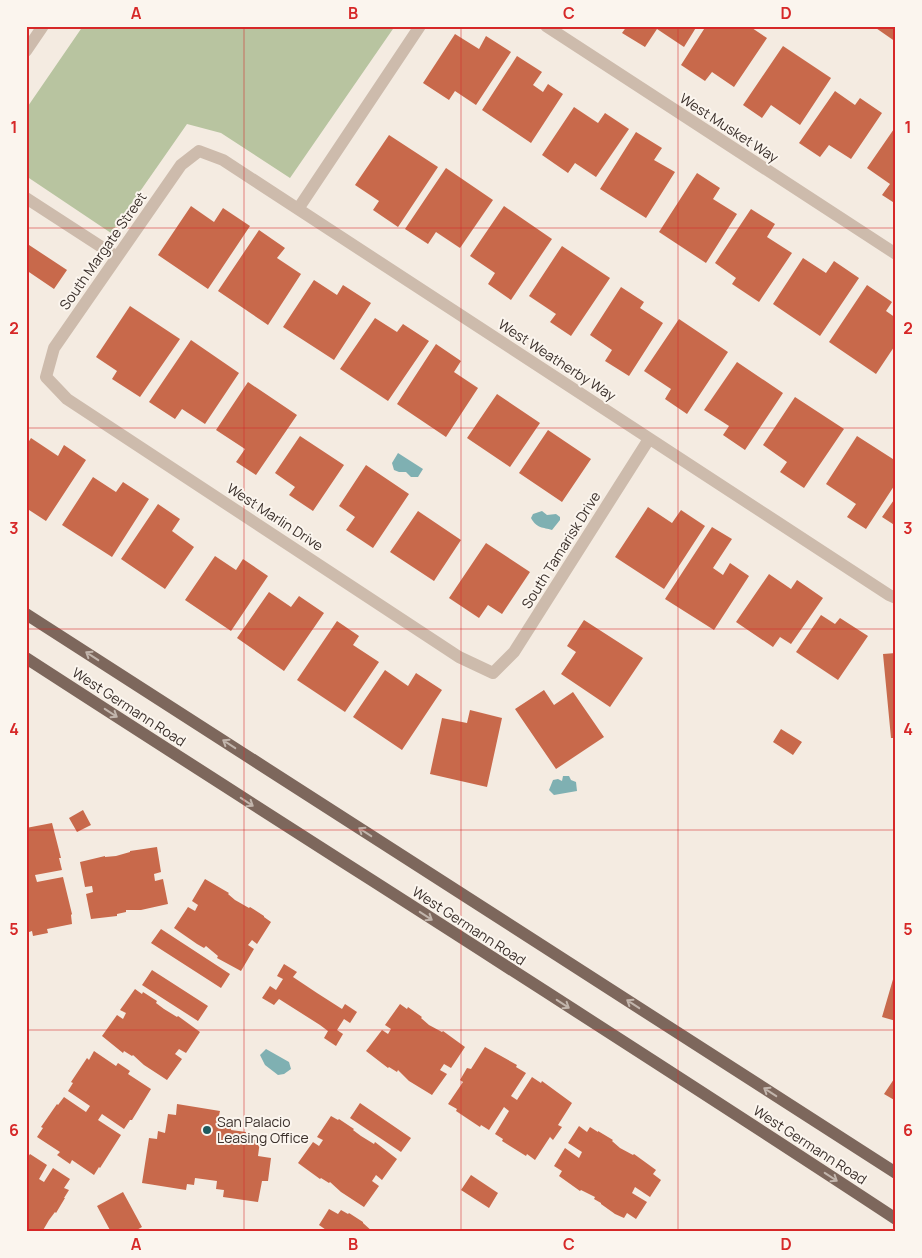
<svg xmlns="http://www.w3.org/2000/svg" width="922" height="1258" font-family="Manrope,sans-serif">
<rect width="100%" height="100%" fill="#f4ebe1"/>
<path fill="#b8c4a0" d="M83,26h312l-105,152 -69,-45 -34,-9 -76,109 -85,-57v-67z"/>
<path fill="#7fb0b2" d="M398,453l25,16 -5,8h-7l-5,-5h-7l-5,-2 -2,-7z
M542,511l5,4 9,-1 4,3v3l-8,10c-9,-3 -15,-1 -21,-12l2,-4z
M563,776h6l2,4 5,2 1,9 -23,4 -5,-5 4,-10 5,-1 4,2z
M266,1049l23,13 2,7 -7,5 -6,1 -13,-10 -5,-10z"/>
<path fill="#c8694b" d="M627,26h70l-13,21 -27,-18 -12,18 -23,-14z
M706,26h43l18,12 -33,49 -22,-15 -7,9 -24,-16z
M873,26h23v16z
M455,34l24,15 7,-13 25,16 -35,53 -21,-14 -6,9 -26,-17z
M783,46l48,32 -31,47 -29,-20 -9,13 -19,-13z
M517,56l25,16 -9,13 10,7 5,-8 15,10 -32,49 -49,-33z
M835,91l20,14 5,-7 22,15 -31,46 -22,-14 -9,12 -21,-14z
M574,107l24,16 7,-10 24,16 -33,48 -21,-14 -7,10 -26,-18z
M896,126v78l-14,-9 8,-11 -23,-16z
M636,132l26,16 -8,12 21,12 -29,46 -46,-29z
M389,135l49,32 -40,60 -25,-17 6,-9 -24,-16z
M446,168l47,32 -33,48 -24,-16 -8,12 -23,-15z
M697,173l23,15 -7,11 24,15 -31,49 -47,-31z
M191,206l23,16 9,-14 27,18 -42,63 -50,-34z
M504,206l48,33 -41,61 -23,-16 7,-11 -25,-17z
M751,209l24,15 -8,13 25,16 -33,49 -27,-18 4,-6 -21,-15z
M259,230l26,18 -8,10 24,16 -33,51 -50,-34z
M26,243l41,27 -13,19 -28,-19z
M562,246l48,32 -39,58 -21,-14 6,-8 -27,-18z
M803,258l23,15 8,-12 25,17 -39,58 -47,-32z
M314,280l23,15 6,-10 28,18 -37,57 -51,-33z
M867,285l25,17 -6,9 10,7v26l-20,30 -47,-32z
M621,287l23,15 -4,6 23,15 -34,53 -24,-15 7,-11 -22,-15z
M130,306l50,33 -40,58 -28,-18 5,-8 -21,-14z
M375,318l22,14 6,-8 26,17 -41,60 -48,-32z
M679,319l49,33 -41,62 -22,-15 6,-10 -27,-18z
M191,340l48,33 -34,51 -23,-15 -7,10 -26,-17z
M436,344l25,17 -7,11 24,16 -32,49 -49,-33z
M737,362l46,31 -38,57 -22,-15 6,-9 -25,-16z
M248,382l49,33 -41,60 -20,-13 9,-13 -29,-19z
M497,394l43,29 -30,44 -43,-29z
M795,397l49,32 -40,59 -24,-16 7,-10 -24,-17z
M548,430l43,29 -29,43 -43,-29z
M300,436l44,29 -31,46 -24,-16 6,-8 -20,-14z
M857,436l39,25v22l-30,46 -19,-12 9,-13 -30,-20z
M31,438l27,18 6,-11 22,15 -40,61 -20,-13v-62z
M366,465l43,29 -36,54 -27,-18 9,-13 -16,-11z
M93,477l23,15 7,-10 26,17 -37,58 -50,-32z
M896,497v29l-14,-9z
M158,504l22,15 -8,12 22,16 -29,42 -44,-30z
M648,507l24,16 9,-13 24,16 -41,63 -49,-32z
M418,511l43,29 -27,41 -44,-29z
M712,527l20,12 -19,29 10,7 7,-12 19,13 -35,54 -49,-31z
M486,543l44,29 -28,42 -14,-9 -9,13 -30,-20z
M215,556l21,14 7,-11 25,17 -37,55 -46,-31z
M769,574l22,15 6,-9 26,18 -32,46 -11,-7 -7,10 -37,-25z
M269,592l22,15 8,-11 25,17 -40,58 -47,-33z
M821,615l14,9 5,-6 28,18 -30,44 -42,-28z
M584,620l59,38 -33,49 -49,-33 15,-22 -9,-6z
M337,621l22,15 -6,9 26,17 -34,50 -48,-32z
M896,653v85h-5l-8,-84z
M385,670l23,16 8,-13 26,17 -40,60 -49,-33z
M544,690l10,15 19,-13 31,45 -48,32 -41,-60z
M470,710l32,8 -15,69 -57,-13 12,-56 25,5z
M781,729l21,13 -9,13 -20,-13z
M83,810l8,15 -14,7 -8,-14z
M52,823l9,35h-2l3,12 -27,5 2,7 26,-5 9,37 -1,1 1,9 -25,5 1,4 -15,3 -1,-5 -6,2v-105z
M157,847l4,25 -7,2 1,7 8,-2 5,25 -27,6h-15v2l-9,2v2l-26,3 -5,-25 7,-2 -1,-6 -7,1 -5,-25 25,-6v1l11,-1 14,-4v-1z
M205,879l24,14 -1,1 7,6 14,8 1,-1 14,9v1l7,5 -14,22 -5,-4 -4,5 6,4 -13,22 -24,-13 1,-2 -12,-10 -2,2 -7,-4 -23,-16 14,-21 7,4 3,-6 -6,-4z
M161,929l69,45 -9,14 -70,-45z
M284,964l13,8 -4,5 24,16 25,16 3,-5 12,8 -7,11 -6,-4 -7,11 6,4 -7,12 -12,-8 4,-7 -8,-6 -41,-26 -5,6 -12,-7 8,-12 6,4 7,-11 -6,-3z
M896,969v52l-14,-4z
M152,970l56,36 -10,15 -56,-36z
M135,989l7,5 1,-2 14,9 -1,2 8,6 13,8 1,-1 22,16 -14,21 -7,-4 -4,5 7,5 -15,21 -23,-15 -11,-10 -1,1 -8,-5 -1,2 -21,-17 15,-21 6,4 3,-6 -6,-3z
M400,1004l7,5 1,-2 14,10 -1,1 8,7 13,7 1,-1 22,16 -14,21 -7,-4 -4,6 7,4 -15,21 -23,-14 -11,-11 -1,2 -8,-5 -1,1 -22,-17 16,-21 6,4 3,-5 -6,-4z
M485,1047l32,18 -1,2 10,6 -15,23 6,4 15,-23 9,6 1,-2 30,22 -14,22 4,2 -9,13 -3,-3 -15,23 -8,-6 -1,2 -24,-15 1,-2 -8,-5 14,-23 -5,-4 -15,23 -8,-5 -1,2 -24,-16 1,-2 -9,-5 15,-22 -3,-2 7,-12 4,1z
M94,1051l22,15 2,-3 12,8 -2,3 23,15 -19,31h-2l-6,9 -22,-15 -4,6 23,15 -21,33 -1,-1 -5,8 -22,-15 -2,4 -13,-9 3,-3 -23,-15 6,-9 -2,-1 16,-23 1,1 6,-8 22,15 4,-6 -22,-15 5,-8 -2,-1 16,-24 2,2z
M896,1076v25l-12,-7z
M360,1103l51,35 -10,14 -51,-34z
M177,1104l43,7 -2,9 14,3 -1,7 15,2 -1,6 15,3 -2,15 13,2 -3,23h-6l-4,21 -35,-5 1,-7 -8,-1 1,-8 -22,-3 -1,7 -7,-1 -1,6 -44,-7 7,-45 8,1 1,-8 7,2 3,-19 8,1z
M331,1116l7,4 1,-1 15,10 -1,1 8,6 13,8 1,-2 22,17 -15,21 -6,-5 -4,6 7,5 -15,21 -23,-15 -11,-10 -1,1 -8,-5 -1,1 -22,-16 15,-21 6,4 4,-6 -6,-3z
M579,1126l8,6 3,-5 8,5v-1l15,9 -1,1 8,7 13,7 1,-1 22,16 -3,4 8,6 -11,17 -15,-10 -3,6 15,9 -11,17 -9,-6 -3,5 -9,-4 -14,-10v-1l-7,-4 1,-2 -14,-7 -1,1 -21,-15 3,-5 -8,-5 11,-18 14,10 3,-6 -14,-9z
M30,1154l17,11 -8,14 5,3 9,-14 17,11 -6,9 5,2 -5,8h1l-9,15 -1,-1 -6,8 -7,12h-16v-72z
M471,1175l27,18 -9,15 -28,-18z
M123,1192l19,35 -9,5h-22l-14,-26z
M329,1209l9,5 3,-4 7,4 1,-1 14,9v1l10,9h-44l-10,-7z"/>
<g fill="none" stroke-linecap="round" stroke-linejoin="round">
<path stroke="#cdbbac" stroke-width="12" d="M546,26l350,228
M26,51l17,-25
M26,198l91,59
M298,209l122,-183
M649,439l-135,213 -21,21 -34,-16 -392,-258 -21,-22 8,-29 127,-183 18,-14 24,9 666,435 7,3"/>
<path stroke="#7d675c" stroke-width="12" d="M26,614l870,559
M26,658c290,188 582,371 870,561"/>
</g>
<defs><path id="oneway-shaft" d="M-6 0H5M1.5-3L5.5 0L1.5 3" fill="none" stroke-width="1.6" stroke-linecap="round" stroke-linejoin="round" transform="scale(1.25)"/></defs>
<g stroke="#c2b5ac">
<use href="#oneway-shaft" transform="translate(92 656) rotate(-147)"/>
<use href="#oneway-shaft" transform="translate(111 713) rotate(33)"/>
<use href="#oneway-shaft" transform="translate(229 744) rotate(-147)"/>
<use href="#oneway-shaft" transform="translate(247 802) rotate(33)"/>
<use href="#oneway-shaft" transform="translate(365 832) rotate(-147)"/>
<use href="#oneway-shaft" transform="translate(426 916) rotate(33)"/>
<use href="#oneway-shaft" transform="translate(563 1004) rotate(33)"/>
<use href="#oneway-shaft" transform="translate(633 1004) rotate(-147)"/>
<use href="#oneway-shaft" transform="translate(770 1092) rotate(-147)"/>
<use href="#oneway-shaft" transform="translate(831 1177) rotate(33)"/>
</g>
<path fill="none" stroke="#d62828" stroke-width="1" stroke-opacity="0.55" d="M244,26v1206M461,26v1206M678,26v1206M26,228h870M26,428h870M26,629h870M26,830h870M26,1030h870"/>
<circle fill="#1f5a5e" stroke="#fbf5ee" stroke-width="2" cx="207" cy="1130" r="5"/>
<g text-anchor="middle" stroke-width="4" stroke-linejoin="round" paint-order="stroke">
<g font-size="14" fill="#3b302b" stroke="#fbf5ee">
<text transform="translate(729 128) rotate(33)" y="5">West Musket Way</text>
<text transform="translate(103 251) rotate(-55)" y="5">South Margate Street</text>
<text transform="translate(557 360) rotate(33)" y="5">West Weatherby Way</text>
<text transform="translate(275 517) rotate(33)" y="5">West Marlin Drive</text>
<text transform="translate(561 550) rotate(-58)" y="5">South Tamarisk Drive</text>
<text transform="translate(129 707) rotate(33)" y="5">West Germann Road</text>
<text transform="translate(469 926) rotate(33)" y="5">West Germann Road</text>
<text transform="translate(810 1145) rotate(33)" y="5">West Germann Road</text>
</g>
<g font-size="14" fill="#3b302b" stroke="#fbf5ee" text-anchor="start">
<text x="217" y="1127">San Palacio<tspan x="217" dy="16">Leasing Office</tspan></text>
</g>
</g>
<rect width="922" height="1258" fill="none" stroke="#fbf5ee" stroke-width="55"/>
<rect x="28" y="28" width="866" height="1202" fill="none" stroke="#d62828" stroke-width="2"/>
<g font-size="16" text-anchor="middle" font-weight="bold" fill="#d62828">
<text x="136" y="19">A</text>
<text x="353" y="19">B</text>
<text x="569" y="19">C</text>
<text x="786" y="19">D</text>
<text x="14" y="133">1</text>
<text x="908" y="133">1</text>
<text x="14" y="334">2</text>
<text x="908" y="334">2</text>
<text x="14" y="534">3</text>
<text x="908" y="534">3</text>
<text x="14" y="735">4</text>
<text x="908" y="735">4</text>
<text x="14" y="935">5</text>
<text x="908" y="935">5</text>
<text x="14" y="1136">6</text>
<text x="908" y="1136">6</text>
<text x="136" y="1250">A</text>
<text x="353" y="1250">B</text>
<text x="569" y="1250">C</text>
<text x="786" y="1250">D</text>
</g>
</svg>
